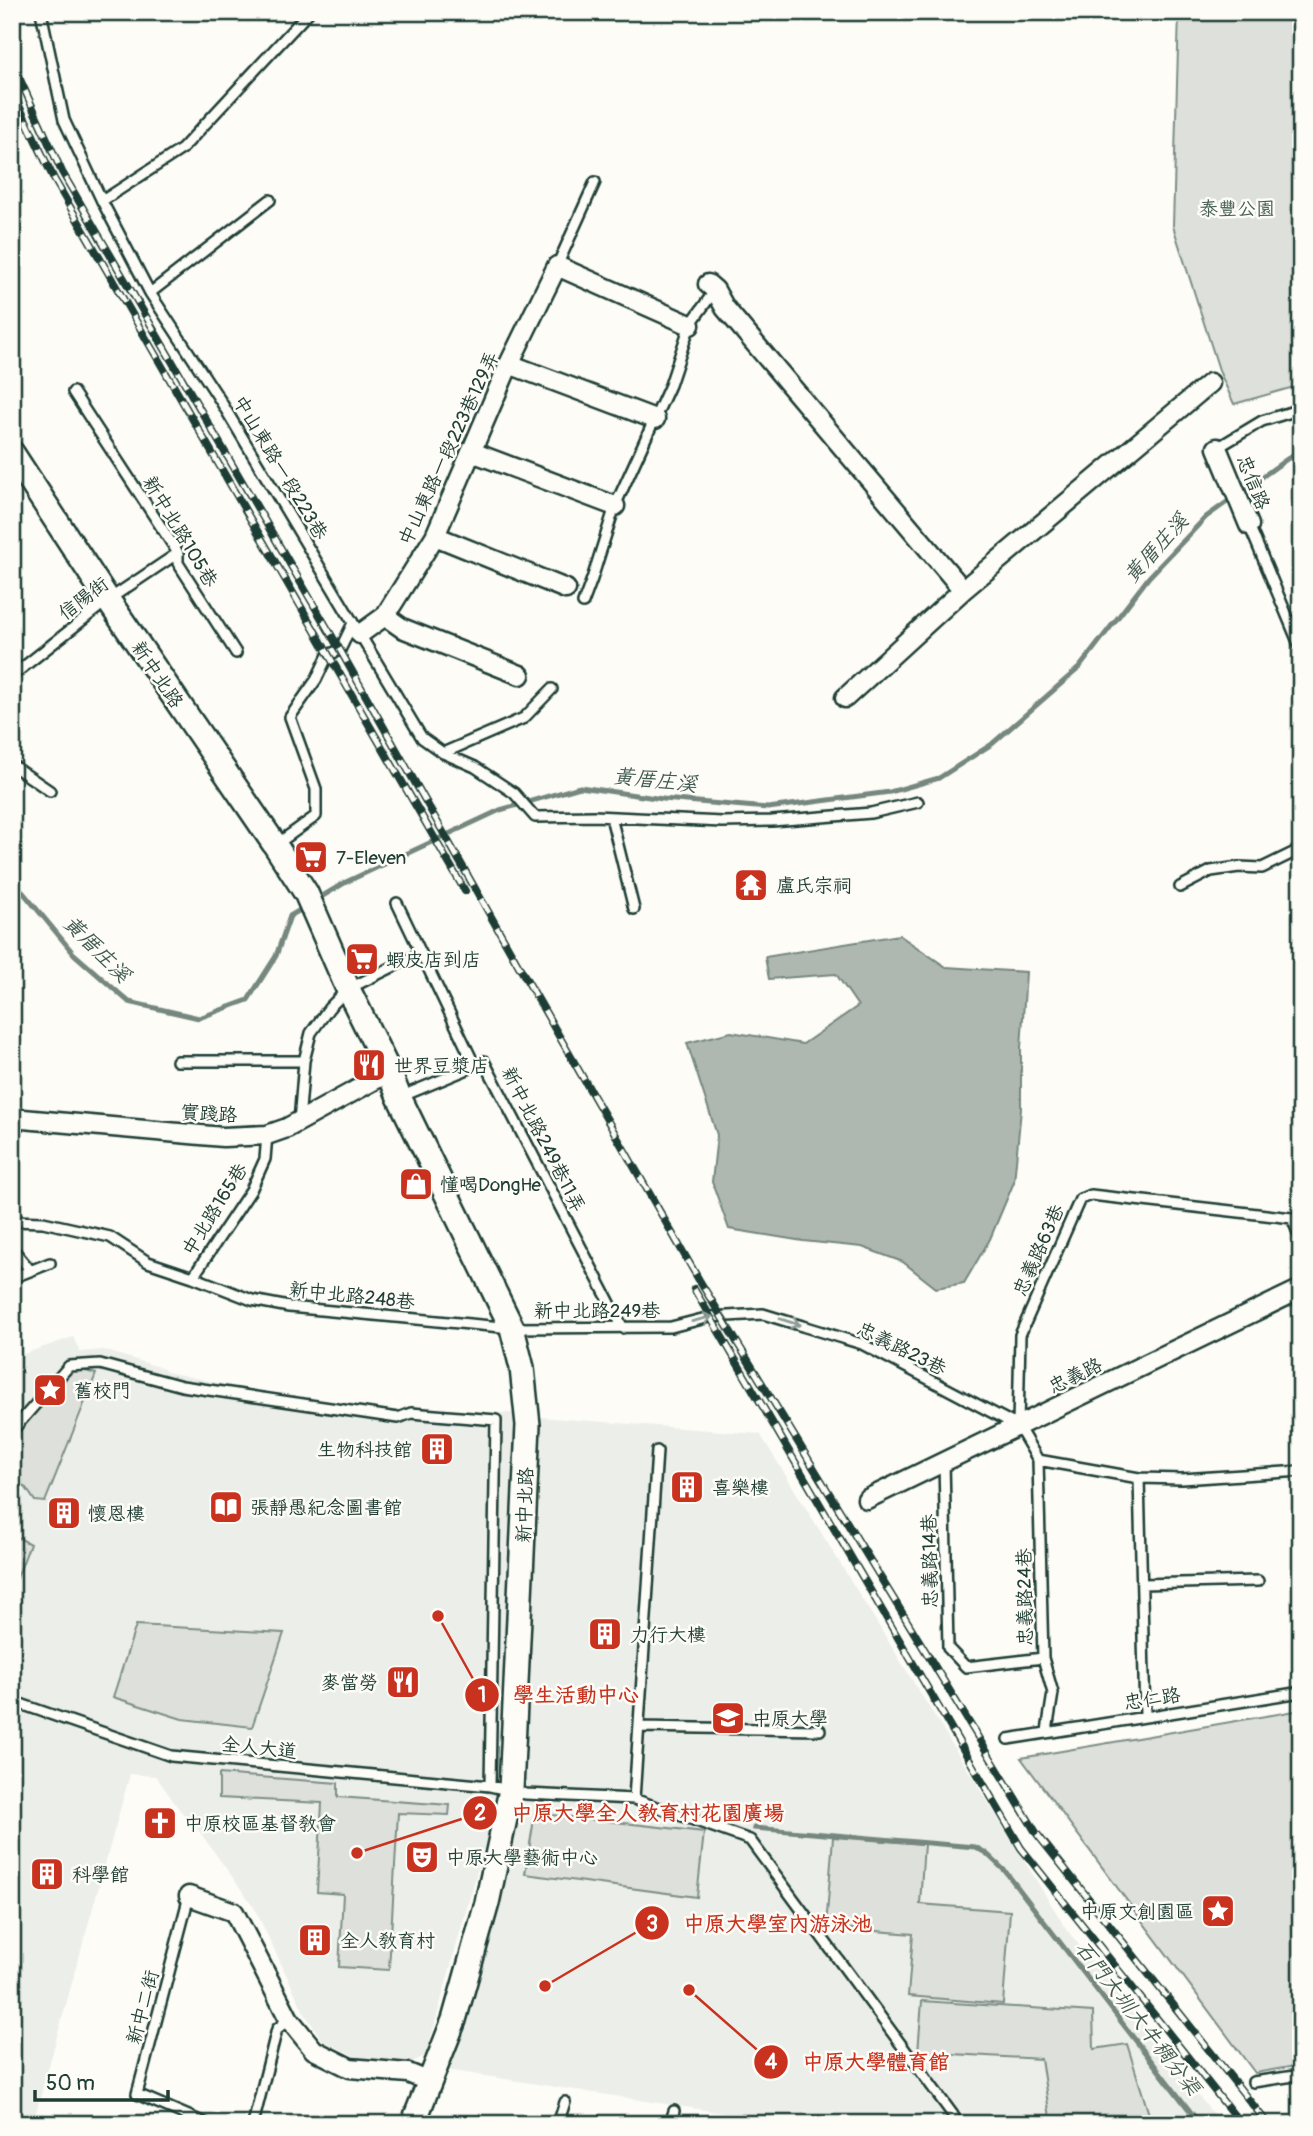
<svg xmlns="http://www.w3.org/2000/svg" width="1313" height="2136" font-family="Pangolin,'LXGW WenKai TC',sans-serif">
<rect width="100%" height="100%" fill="#fdfcf7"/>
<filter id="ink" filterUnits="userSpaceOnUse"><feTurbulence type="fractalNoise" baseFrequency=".0143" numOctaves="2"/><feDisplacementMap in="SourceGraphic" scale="14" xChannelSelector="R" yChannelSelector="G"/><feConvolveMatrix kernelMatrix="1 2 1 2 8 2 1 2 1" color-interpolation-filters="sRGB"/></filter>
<g filter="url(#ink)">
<path fill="#eceee9" d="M73,1337l7,15 24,-2 58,18 5,4 108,23 119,16 121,2 -15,344 -7,57 -67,241 -18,9 -43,-3 -42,-20 -18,-27 -51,-107 -55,-76 -20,-22 -23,-33 -26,-2 -97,349 -21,1v-766z
M539,1417l221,17 307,496 154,194h-427l-347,-54 66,-238z"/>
<path fill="#dde0db" stroke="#7e8e88" stroke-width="2" d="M1179,12h122v373l-67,19 -14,-31 -47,-147z
M69,1366l27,8 -51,128 -10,-1 -9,-13 -14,-9v-48z
M19,1538l11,6 -18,47v-52z
M136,1625l148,8 -32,94 -70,-8 -69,-22z
M1301,1710v355l-46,8 -234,-315z
M219,1774l119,9v14l112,8 -1,10 -51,-2 -9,157 -50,-3 4,-73 -26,-2 5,-89 -103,-5z
M535,1813l169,19 -7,65 -172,-23z
M833,1837l91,7 -4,60 90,7 -7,93 -95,-8 5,-62 -87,-7z
M922,2001l171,11 1,37 33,-5 25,80h-101l-10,-65 -123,-7z"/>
<path fill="#aeb8b1" stroke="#75877f" stroke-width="2" d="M899,935l47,32 80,5 -5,76v61l-7,73 -24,57 -26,44 -28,5 -33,-26 -41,-15 -59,-6 -74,-12 -17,-47 5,-47 -30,-92 44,-11 72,12 55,-38 -22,-32 -67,5 -4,-22z"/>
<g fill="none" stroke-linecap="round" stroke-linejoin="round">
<path stroke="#75877f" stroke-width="5" d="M12,879l62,75 55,48 70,16 49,-18 28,-44 14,-40 15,-9
M316,900l30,-18 154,-72 80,-23 83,12 105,9 122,-16 49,-14 53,-34 87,-76 70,-91 57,-60 95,-68
M754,1828l221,19 11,6 19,18 195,253"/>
<g stroke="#1f3d34" stroke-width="14">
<path id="service" d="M41,12l23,108 38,81 48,92 70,107 202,338 21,15 32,14 39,26 21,24 59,-1 128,6 50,-1 99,-8 47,-11
M102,201l80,-52 127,-137
M557,266l38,-84
M150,293l120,-93
M73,392l105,161v10l58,90
M1217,448l45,-27 39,-12
M1249,525l52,124
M583,603l9,-24 23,-73 55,-121 20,-60 25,-35
M12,676l96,-76 70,-47
M443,753l81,-35 28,-29
M12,765l38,26
M611,817l23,92
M277,844l39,-28v-27l-26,-72 26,-37 12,-25 12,-5 13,-27
M1180,887l31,-16 28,-4 23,1 39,-19
M397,903l78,163 9,-5 139,267
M177,1061h127
M400,1097l75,-31
M299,1122l5,-61 7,-28 18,-25 19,-19 73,-36
M12,1221l31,1 67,15 38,25 45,15 59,23 37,7 223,21 159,-1 39,-10 53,-3 99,30 154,81
M12,1248l18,22
M193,1277l58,-87 14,-31 2,-24
M12,1278l38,-15
M1018,1426l2,-91 60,-136 11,-4 201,23 9,22
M1018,1426l20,34 101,18 43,1 119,-8
M12,1431l57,-65 31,-2 82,22 216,32 13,-5 85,7 -6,366
M1038,1460l5,198 10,35 -6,38
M944,1461l4,187 18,19 77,-9
M1139,1478l6,238
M1142,1584l116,-3
M12,1701l159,55 319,30 36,8 108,5 116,41 203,275 4,9
M639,1727l181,3
M1008,1739l293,-47
M634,1799l23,-348
M189,1896l-52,198 70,30
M1253,2082l48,-7
M253,2124l24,-95 12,-10
M558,2124l7,-22
M670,2124l4,-13"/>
</g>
<g stroke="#1f3d34" stroke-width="23">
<path id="minor" d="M708,284l7,6 10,18 238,282
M509,364l146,55
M1217,448l32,77
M472,452l143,54
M435,536l131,53
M385,616l17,12 118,47
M360,634l25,-18 50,-80 74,-172 48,-98 133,59
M845,698l118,-108 247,-207
M12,1118l211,19 44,-2 20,-7 102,-56
M867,1499l434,-210
M189,1896l45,16 55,107 25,31 36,18 58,5 22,9"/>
</g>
<g stroke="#1f3d34" stroke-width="28">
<path id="tertiary" d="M12,453l96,147 167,245 31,48 42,96 41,83 10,25 113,231 10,40 6,57 -17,365 -24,113 -33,117 -41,104"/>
</g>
<use href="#service" stroke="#fdfcf7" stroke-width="9"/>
<use href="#minor" stroke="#fdfcf7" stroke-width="18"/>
<use href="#tertiary" stroke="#fdfcf7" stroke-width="23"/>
<g stroke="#1f3d34" stroke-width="8">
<path id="rail" d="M12,62l50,110 278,478 184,325 175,305 338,554 231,290
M12,91l42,88 411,712
M694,1289l327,559 220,276"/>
</g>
<use href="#rail" stroke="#fdfcf7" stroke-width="5" stroke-dasharray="16" stroke-linecap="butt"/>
</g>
<defs><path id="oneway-shaft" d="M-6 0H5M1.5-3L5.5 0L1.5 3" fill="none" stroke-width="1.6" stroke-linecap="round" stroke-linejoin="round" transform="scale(1.75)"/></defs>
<g stroke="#8e9c96">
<use href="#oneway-shaft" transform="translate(702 1319) rotate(-14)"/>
<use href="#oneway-shaft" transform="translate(790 1322) rotate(17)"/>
</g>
</g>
<defs>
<g id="supermarket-square" transform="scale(1.75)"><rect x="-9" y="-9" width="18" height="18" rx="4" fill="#c8321e" stroke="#fdfcf7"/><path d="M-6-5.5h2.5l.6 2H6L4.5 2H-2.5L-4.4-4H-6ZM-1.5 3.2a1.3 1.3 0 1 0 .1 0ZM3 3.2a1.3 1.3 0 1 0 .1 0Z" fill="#fff"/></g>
<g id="temple-square" transform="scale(1.75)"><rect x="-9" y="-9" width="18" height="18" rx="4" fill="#c8321e" stroke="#fdfcf7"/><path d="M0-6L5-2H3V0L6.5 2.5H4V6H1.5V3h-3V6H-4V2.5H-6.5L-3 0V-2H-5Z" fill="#fff"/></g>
<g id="restaurant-square" transform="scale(1.75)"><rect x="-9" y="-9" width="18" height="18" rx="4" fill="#c8321e" stroke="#fdfcf7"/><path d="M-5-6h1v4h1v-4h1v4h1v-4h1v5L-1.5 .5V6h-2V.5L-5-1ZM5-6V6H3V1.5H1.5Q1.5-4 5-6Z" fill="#fff"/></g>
<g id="shop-square" transform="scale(1.75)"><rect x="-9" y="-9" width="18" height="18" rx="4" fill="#c8321e" stroke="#fdfcf7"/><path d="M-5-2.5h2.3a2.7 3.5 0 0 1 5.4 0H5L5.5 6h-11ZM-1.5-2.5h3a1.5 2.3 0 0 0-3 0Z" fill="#fff"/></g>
<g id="sight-square" transform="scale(1.75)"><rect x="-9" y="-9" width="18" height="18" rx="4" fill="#c8321e" stroke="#fdfcf7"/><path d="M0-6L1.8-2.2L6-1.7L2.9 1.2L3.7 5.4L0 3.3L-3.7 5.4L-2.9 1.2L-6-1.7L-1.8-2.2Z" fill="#fff"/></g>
<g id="building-square" transform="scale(1.75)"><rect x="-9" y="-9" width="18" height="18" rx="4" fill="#c8321e" stroke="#fdfcf7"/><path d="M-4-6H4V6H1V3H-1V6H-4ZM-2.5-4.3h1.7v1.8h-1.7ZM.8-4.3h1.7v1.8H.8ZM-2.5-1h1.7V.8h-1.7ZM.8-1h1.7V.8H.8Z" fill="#fff"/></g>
<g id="library-square" transform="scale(1.75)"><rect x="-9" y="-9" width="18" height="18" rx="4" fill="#c8321e" stroke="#fdfcf7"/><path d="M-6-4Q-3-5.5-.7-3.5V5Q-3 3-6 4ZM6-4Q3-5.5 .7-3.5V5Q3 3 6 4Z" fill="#fff"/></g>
<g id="university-square" transform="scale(1.75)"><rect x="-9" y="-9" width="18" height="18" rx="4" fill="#c8321e" stroke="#fdfcf7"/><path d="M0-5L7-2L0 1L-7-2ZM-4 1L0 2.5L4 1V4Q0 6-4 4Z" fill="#fff"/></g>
<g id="church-square" transform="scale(1.75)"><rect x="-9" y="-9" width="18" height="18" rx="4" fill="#c8321e" stroke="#fdfcf7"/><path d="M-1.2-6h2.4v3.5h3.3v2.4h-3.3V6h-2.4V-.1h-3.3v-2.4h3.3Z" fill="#fff"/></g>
<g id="theatre-square" transform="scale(1.75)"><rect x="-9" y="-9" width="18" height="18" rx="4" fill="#c8321e" stroke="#fdfcf7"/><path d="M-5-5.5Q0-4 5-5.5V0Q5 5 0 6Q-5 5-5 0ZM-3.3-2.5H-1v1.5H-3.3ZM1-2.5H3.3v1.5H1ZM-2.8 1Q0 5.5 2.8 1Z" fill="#fff"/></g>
</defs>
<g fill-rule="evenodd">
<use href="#supermarket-square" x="311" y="857"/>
<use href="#temple-square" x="751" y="885"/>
<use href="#supermarket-square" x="362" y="959"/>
<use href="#restaurant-square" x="369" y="1065"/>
<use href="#shop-square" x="416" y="1184"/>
<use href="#sight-square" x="50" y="1390"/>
<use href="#building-square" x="437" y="1449"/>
<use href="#building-square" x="687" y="1487"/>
<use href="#library-square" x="226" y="1507"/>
<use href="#building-square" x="64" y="1513"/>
<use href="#building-square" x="605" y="1634"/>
<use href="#restaurant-square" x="403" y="1682"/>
<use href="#university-square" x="728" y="1718"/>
<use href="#church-square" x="160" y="1823"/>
<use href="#theatre-square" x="422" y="1857"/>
<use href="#building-square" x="47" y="1874"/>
<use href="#sight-square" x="1218" y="1911"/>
<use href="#building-square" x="315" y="1940"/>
</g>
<g text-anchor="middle" stroke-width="5" stroke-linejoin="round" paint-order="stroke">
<g font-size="19" fill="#455e55" stroke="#fdfcf7">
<text x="1237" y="215">泰豐公園</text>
</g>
<g font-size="19" fill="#1f3d34" stroke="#fdfcf7">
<text transform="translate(448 448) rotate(-65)" y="7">中山東路一段223巷129弄</text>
<text transform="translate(281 467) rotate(59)" y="7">中山東路一段223巷</text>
<text transform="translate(1254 482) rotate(68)" y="7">忠信路</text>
<text transform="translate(181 531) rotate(59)" y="7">新中北路105巷</text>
<text transform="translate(83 598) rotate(-37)" y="7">信陽街</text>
<text transform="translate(158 674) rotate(56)" y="7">新中北路</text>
<text transform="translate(209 1113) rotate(3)" y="7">實踐路</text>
<text transform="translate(544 1139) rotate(63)" y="7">新中北路249巷11弄</text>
<text transform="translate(214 1209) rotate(-58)" y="7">中北路165巷</text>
<text transform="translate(1038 1250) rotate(-66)" y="7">忠義路63巷</text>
<text transform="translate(352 1295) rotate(6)" y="7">新中北路248巷</text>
<text x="597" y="1317">新中北路249巷</text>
<text transform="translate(902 1348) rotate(26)" y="7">忠義路23巷</text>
<text transform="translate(1075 1375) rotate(-26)" y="7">忠義路</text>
<text transform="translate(524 1505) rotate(-88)" y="7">新中北路</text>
<text transform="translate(929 1561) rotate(-91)" y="7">忠義路14巷</text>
<text transform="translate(1024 1597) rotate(-91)" y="7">忠義路24巷</text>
<text transform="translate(1152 1698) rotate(-9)" y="7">忠仁路</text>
<text transform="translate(259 1747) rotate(6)" y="7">全人大道</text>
<text transform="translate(142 2007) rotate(-75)" y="7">新中二街</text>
</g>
<g font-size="19" fill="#1f3d34" stroke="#fdfcf7" text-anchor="start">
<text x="336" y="864">7-Eleven</text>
<text x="776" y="892">盧氏宗祠</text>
<text x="386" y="966">蝦皮店到店</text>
<text x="394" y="1072">世界豆漿店</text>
<text x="440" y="1191">懂喝DongHe</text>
<text x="74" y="1397">舊校門</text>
<text x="412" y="1456" text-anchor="end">生物科技館</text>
<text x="712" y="1494">喜樂樓</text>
<text x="250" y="1514">張靜愚紀念圖書館</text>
<text x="88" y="1520">懷恩樓</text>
<text x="630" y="1641">力行大樓</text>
<text x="378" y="1689" text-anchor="end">麥當勞</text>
<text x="752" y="1725">中原大學</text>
<text x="184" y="1830">中原校區基督教會</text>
<text x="446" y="1864">中原大學藝術中心</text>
<text x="72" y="1881">科學館</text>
<text x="1194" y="1918" text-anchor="end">中原文創園區</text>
<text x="340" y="1947">全人教育村</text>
</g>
<g font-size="21" font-style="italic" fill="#435c53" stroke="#fdfcf7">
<text transform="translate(1156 548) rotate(-48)" y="7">黃厝庄溪</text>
<text transform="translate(655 780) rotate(6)" y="7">黃厝庄溪</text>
<text transform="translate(97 949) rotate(45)" y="7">黃厝庄溪</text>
<text transform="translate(1138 2018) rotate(52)" y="7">石門大圳大牛稠分渠</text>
</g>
</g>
<path fill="none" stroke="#c8321e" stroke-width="2.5" d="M438 1616L482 1695M357 1853L480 1813M545 1986L652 1923M689 1990L771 2062"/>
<g fill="#c8321e" stroke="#fdfcf7" stroke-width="2.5">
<circle cx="438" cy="1616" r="7"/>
<circle cx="357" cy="1853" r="7"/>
<circle cx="545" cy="1986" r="7"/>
<circle cx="689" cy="1990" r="7"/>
<circle cx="482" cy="1695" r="18"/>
<circle cx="480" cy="1813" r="18"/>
<circle cx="652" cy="1923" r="18"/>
<circle cx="771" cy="2062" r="18"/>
</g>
<g font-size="21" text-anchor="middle" font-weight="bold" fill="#fff">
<text x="482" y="1702">1</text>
<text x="480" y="1820">2</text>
<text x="652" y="1931">3</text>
<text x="771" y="2069">4</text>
</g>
<g font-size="21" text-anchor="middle" font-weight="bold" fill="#c8321e" stroke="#fdfcf7" stroke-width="5" stroke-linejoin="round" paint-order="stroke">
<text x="576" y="1702">學生活動中心</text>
<text x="648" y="1820">中原大學全人教育村花園廣場</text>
<text x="778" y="1931">中原大學室內游泳池</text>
<text x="876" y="2069">中原大學體育館</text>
</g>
<rect width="1313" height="2136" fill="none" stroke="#fdfcf7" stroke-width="42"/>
<rect x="21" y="21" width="1271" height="2094" fill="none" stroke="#1f3d34" stroke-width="2.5" filter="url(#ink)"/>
<path d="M35 2090v10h133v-10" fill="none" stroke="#1f3d34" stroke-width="3.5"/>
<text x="46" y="2090" font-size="21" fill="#1f3d34" stroke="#fdfcf7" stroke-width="5" paint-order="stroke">50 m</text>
</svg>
